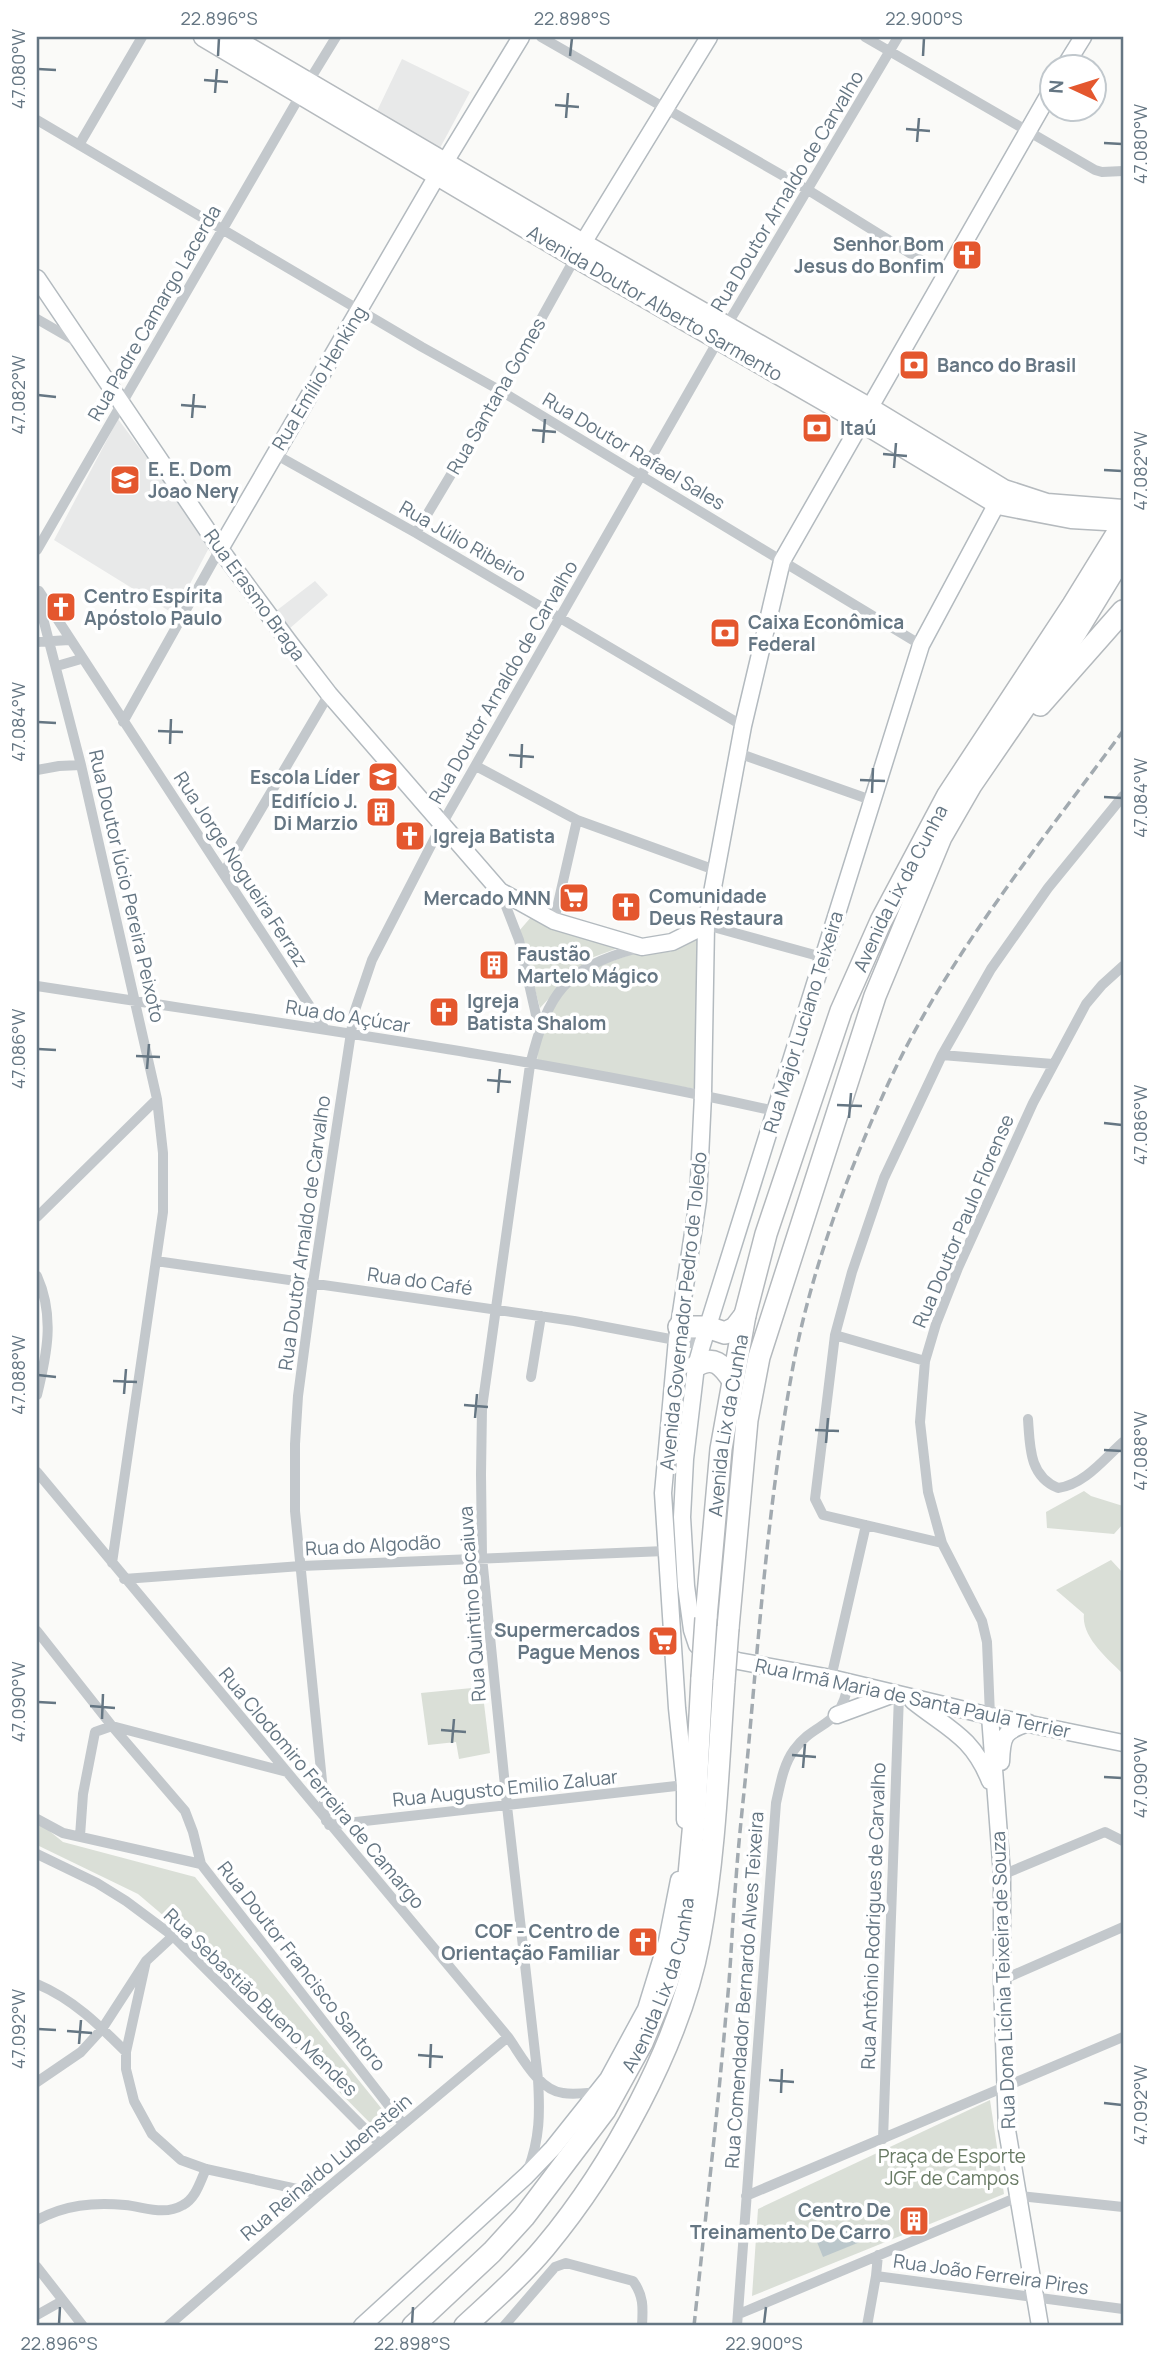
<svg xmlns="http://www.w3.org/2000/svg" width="1160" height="2363" font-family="Manrope,sans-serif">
<rect width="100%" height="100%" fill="#fafaf8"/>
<path fill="#e8e9e9" d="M402,59l68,33 -30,56 -63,-37z
M118,419l93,125 -37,70 -120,-74z
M315,581l13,14 -39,34 -13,-18z"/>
<path fill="#dadfd7" d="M532,916l89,31 -30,11 -26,23 -25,27 -21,-77z
M702,929l-6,160 -159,-26 1,-19 5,-18 25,-41 27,-18 49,-17 26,2z
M1084,1491l7,5 32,10v18l-9,10 -67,-6 -1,-16z
M1111,1560l12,13v101c-15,-15 -42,-37 -39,-60l-28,-24z
M482,1687l8,66 -31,6 -3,-17 -28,3 -7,-52z
M37,1821l26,21 132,35 199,247 -15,8 -208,-210 -33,-28 -101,-49z
M990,2100l14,94 -252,102 6,-87z"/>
<path fill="#bbc7cb" d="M854,2227l6,15 -37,15 -6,-15z"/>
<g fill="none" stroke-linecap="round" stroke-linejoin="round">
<g stroke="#b3babf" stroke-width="19">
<path id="secondary" d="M1065,66l18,-29
M583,243l126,-206
M37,278l183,271 69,93 40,52 171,197 54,30 88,26 30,-5 34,-17
M1002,494l-81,151 -219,700 -6,21 -11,93 -3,58 4,69 6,44 5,15 6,5 35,11 93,17 159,38 133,27
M220,549l225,-387 76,-125
M913,1701c35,28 59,35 77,80
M837,1715l57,-21
M990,1716l12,159v105l5,150 33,196
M1001,1762c1,-27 3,-31 28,-39
M685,1820v-35l-8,-77 -14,-215 14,-154 21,-139 5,-105 3,-170 37,-199 39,-165 270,-472
M362,2326l164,-150 27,-28 55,-69 38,-70 21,-68 12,-61"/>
</g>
<g stroke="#b5babe" stroke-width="21">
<path id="primary" d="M203,37l372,221 285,164 138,83 73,14 52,3
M232,37l351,206 286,164 135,82 43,14 76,6"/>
</g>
<g stroke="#b4b9bd" stroke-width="24">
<g id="highway">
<path d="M1040,705l83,-94"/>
<path d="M679,1327h28l18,6 10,-5 10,-13"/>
<path d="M696,1366c18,-11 26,-1 36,13"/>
<path id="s1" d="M706,1618l15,-169 24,-134 21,-81 75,-223 40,-90 67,-126 125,-190 50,-81"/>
<path d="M728,1628l19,-208 12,-63 116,-361 66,-159 30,-52 105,-153 47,-77"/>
<path id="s2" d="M413,2326l79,-74 32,-35 81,-107 37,-67 25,-60 15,-49 4,-27 9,-96 7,-133"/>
<path d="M465,2326c27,-25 56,-50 80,-79 66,-79 135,-203 154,-306 16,-85 19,-173 25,-260"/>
</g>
</g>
<path stroke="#c3c8cc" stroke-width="10" d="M541,37l267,153 137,85
M865,37l230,133 7,2 21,-1
M309,81l27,-44
M37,120l385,227 79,44 420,254
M79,145l63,-108
M37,319l40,23
M273,453l143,80 327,193
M416,533l85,-142 74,-133
M37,550l264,-456
M39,591l285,437
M37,595l44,170 76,334 6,54v59l-51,351
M37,642l32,-2
M57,666l24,-7
M123,722l97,-173
M738,753l133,47
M476,766l101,54 138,50
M37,770l22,-4 22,-1
M224,872l105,-178
M500,891l19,49 20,88
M554,921l23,-101
M706,925l116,32
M37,986c246,38 495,71 738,125
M942,1055l111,9
M37,1217l120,-118
M156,1261l418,60 128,24
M37,1276c18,40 10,78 0,119
M835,1335l90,26
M531,1377l10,-61
M1028,1419c2,28 1,57 30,69 26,-3 46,-29 65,-46
M37,1472l471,565c13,18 30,53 55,56 11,2 23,0 34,-1
M942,1543l-119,-28 -8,-16 20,-164 17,-63 32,-94 58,-123 49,-86 57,-81 75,-92
M124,1579l177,-13 364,-15
M37,1631l75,95 73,85 8,21 8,32
M831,1678l35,-153
M990,1716l-3,-74 -5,-21 -40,-78 -14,-51 -8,-70 5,-61 11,-37 22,-56 75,-165 53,-99 16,-19 21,-19
M37,1819l26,14 138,31 202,260
M326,1821l-31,-310v-67l3,-48 15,-113 41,-270 18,-53 70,-136 285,-499 171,-288
M329,1825l356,-40
M80,1836l3,-42 12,-62 17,-6 175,46
M37,1854l60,29 29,18 47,35 207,208
M1002,1875l103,-43 18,9
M146,1961l-20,91v17l8,32 18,33 29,26 25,9 114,25
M1002,1980l121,-53
M37,1984c36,15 62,41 89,68
M37,2082l44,-30 21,-23 44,-68 27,-25
M883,2139l16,-444
M528,2170c12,-32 12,-57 10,-91l-31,-273 -25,-249 -1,-83 1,-66 48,-343c18,-73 35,-97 108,-117
M746,2196l377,-159
M37,2220c28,-15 56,-18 88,-15 20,2 39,11 58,0 13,-7 17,-23 23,-36
M878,2255l-2,21 247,33
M37,2267l46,59
M739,2314l281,-118 103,11
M37,2315l25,-14
M168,2326l152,-132 188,-157
M504,2326l51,-59 11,-4 67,18c11,15 10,27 9,45
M737,2326l39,-523c4,-17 7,-38 18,-53 21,-30 48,-21 54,-67
M867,2326l9,-50"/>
<use href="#secondary" stroke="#fff" stroke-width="16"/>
<use href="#primary" stroke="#fff" stroke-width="18"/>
<use href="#highway" stroke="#fff" stroke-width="21"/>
<path stroke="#a2aab0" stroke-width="3.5" stroke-dasharray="10 5" stroke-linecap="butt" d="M694,2326c11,-104 23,-208 32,-312 5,-45 6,-90 10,-135 3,-43 8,-85 12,-127 12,-132 22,-266 47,-396 19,-94 54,-186 93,-272 58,-126 154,-243 235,-353"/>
<g stroke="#b4b9bd" stroke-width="24" stroke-linecap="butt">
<path id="highway-bridge" d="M702,1678l4,-60
M724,1681l4,-53"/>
</g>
<use href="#highway-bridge" stroke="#fff" stroke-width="21"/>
</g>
<path fill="none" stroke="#657683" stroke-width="2.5" d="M218,56l1,-18M570,56l2,-18M923,56l1,-18M38,69l18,1M204,80l24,2M215,93l2,-24M555,105l24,2M566,118l2,-25M906,129l24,2M917,142l2,-24M1104,143l18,1M38,395l18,2M181,405l25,2M192,418l2,-24M532,430l24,2M543,443l2,-24M883,454l24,2M894,468l2,-25M1104,470l18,1M38,722l18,1M158,731l25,1M170,744l1,-25M509,755l25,2M521,768l1,-24M860,780l25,1M872,793l1,-25M1104,797l18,1M38,1049l18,1M136,1056l24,1M147,1069l2,-25M487,1080l24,2M498,1093l2,-24M837,1105l25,1M849,1118l2,-25M1104,1123l18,2M38,1375l18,2M113,1381l24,1M124,1394l2,-25M464,1405l24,2M475,1418l2,-24M815,1430l24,1M826,1443l2,-25M1104,1450l18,1M38,1702l18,1M90,1706l25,2M102,1719l1,-25M441,1730l25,2M452,1743l2,-24M792,1755l24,2M803,1768l2,-24M1104,1777l18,1M38,2029l18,1M67,2031l25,2M79,2044l2,-24M418,2055l25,2M430,2068l1,-24M769,2080l25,2M781,2093l1,-24M1104,2103l18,2M59,2324l1,-17M412,2324l1,-17M764,2324l2,-17"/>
<defs>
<g id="church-square" transform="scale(1.575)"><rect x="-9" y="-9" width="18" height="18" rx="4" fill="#e4572e" stroke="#fff"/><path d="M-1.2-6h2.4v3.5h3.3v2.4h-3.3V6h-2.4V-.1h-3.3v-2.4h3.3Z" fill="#fff"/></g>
<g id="bank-square" transform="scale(1.575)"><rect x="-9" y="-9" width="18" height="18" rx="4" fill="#e4572e" stroke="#fff"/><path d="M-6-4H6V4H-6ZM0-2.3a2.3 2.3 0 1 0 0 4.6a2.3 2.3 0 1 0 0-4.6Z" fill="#fff"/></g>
<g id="school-square" transform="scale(1.575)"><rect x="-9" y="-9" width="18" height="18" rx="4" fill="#e4572e" stroke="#fff"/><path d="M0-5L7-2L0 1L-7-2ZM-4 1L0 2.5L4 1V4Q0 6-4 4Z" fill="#fff"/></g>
<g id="university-square" transform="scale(1.575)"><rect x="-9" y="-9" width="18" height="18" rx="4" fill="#e4572e" stroke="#fff"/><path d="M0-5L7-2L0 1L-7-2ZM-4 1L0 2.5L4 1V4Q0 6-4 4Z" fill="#fff"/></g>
<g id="building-square" transform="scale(1.575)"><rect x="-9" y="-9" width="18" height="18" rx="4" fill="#e4572e" stroke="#fff"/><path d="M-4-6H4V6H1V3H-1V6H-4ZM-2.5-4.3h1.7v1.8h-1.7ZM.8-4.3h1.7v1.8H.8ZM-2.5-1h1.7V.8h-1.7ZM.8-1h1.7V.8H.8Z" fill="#fff"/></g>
<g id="supermarket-square" transform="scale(1.575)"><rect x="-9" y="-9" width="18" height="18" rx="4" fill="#e4572e" stroke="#fff"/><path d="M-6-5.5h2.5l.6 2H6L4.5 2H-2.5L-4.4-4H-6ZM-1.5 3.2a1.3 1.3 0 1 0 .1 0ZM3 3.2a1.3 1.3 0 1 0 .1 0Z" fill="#fff"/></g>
</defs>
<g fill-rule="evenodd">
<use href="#church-square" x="967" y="255"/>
<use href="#bank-square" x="914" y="365"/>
<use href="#bank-square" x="817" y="428"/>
<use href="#school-square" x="125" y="480"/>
<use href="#church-square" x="61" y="607"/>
<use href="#bank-square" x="725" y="633"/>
<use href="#university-square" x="383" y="777"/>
<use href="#building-square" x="381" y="812"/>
<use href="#church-square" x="410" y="836"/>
<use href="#supermarket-square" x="574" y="898"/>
<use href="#church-square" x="626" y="907"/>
<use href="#building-square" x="494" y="965"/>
<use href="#church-square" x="444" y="1012"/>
<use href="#supermarket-square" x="663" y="1641"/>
<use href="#church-square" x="643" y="1942"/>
<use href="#building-square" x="914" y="2221"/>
</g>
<g text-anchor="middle" stroke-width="7" stroke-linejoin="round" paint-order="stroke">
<g font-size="19" fill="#657683" stroke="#fff">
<text transform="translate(787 191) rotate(-59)" y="7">Rua Doutor Arnaldo de Carvalho</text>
<text transform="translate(655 303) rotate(30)" y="7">Avenida Doutor Alberto Sarmento</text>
<text transform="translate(154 313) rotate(-60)" y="7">Rua Padre Camargo Lacerda</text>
<text transform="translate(319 378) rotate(-59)" y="7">Rua Emílio Henking</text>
<text transform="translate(496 396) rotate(-60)" y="7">Rua Santana Gomes</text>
<text transform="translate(634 451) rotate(31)" y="7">Rua Doutor Rafael Sales</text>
<text transform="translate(463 541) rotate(30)" y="7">Rua Júlio Ribeiro</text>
<text transform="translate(255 595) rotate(54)" y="7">Rua Erasmo Braga</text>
<text transform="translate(503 682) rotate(-60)" y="7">Rua Doutor Arnaldo de Carvalho</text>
<text transform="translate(241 869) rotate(57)" y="7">Rua Jorge Nogueira Ferraz</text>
<text transform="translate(127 886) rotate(77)" y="7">Rua Doutor lúcio Pereira Peixoto</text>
<text dy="7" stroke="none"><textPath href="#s1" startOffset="761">Avenida Lix da Cunha</textPath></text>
<text transform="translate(348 1016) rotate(9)" y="7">Rua do Açúcar</text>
<text transform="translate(803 1022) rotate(-73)" y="7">Rua Major Luciano Teixeira</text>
<text transform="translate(963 1221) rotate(-67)" y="7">Rua Doutor Paulo Florense</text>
<text transform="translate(304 1233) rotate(-82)" y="7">Rua Doutor Arnaldo de Carvalho</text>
<text transform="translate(420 1281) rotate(8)" y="7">Rua do Café</text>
<text transform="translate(683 1311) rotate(-84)" y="7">Avenida Governador Pedro de Toledo</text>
<text dy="7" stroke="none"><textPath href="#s1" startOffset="194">Avenida Lix da Cunha</textPath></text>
<text transform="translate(373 1545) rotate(-3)" y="7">Rua do Algodão</text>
<text transform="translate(472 1604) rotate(-94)" y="7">Rua Quintino Bocaiuva</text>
<text transform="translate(913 1698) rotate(12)" y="7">Rua Irmã Maria de Santa Paula Terrier</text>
<text transform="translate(322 1788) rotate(50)" y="7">Rua Clodomiro Ferreira de Camargo</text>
<text transform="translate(505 1788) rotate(-6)" y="7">Rua Augusto Emilio Zaluar</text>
<text transform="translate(873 1916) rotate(-88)" y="7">Rua Antônio Rodrigues de Carvalho</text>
<text transform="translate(302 1966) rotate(52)" y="7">Rua Doutor Francisco Santoro</text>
<text transform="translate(1003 1980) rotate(-92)" y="7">Rua Dona Licínia Teixeira de Souza</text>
<text dy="7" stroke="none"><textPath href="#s2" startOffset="427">Avenida Lix da Cunha</textPath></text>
<text transform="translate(744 1990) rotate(-86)" y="7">Rua Comendador Bernardo Alves Teixeira</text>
<text transform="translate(261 2002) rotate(44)" y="7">Rua Sebastião Bueno Mendes</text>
<text transform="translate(326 2167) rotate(-40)" y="7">Rua Reinaldo Lubenstein</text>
<text transform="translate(991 2274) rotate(8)" y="7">Rua João Ferreira Pires</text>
</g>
<g font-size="19" font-weight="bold" fill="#657683" stroke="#fff" text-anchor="start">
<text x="944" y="251" text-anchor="end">Senhor Bom<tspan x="944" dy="22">Jesus do Bonfim</tspan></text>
<text x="937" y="372">Banco do Brasil</text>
<text x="840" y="435">Itaú</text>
<text x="148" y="476">E. E. Dom<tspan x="148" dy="22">Joao Nery</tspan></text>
<text x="84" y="603">Centro Espírita<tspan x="84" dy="22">Apóstolo Paulo</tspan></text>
<text x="748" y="629">Caixa Econômica<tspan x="748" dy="22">Federal</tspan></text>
<text x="360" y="784" text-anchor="end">Escola Líder</text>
<text x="358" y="808" text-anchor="end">Edifício J.<tspan x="358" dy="22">Di Marzio</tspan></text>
<text x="433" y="843">Igreja Batista</text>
<text x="649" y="903">Comunidade<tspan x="649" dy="22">Deus Restaura</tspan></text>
<text x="551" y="905" text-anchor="end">Mercado MNN</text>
<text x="517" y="961">Faustão<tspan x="517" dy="22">Martelo Mágico</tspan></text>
<text x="467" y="1008">Igreja<tspan x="467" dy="22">Batista Shalom</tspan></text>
<text x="640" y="1637" text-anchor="end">Supermercados<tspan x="640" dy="22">Pague Menos</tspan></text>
<text x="620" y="1938" text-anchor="end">COF - Centro de<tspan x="620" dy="22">Orientação Familiar</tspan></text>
<text x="891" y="2217" text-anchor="end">Centro De<tspan x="891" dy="22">Treinamento De Carro</tspan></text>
</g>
<g font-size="19" fill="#687a64" stroke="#fff">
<text x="952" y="2163">Praça de Esporte<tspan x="952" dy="22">JGF de Campos</tspan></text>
</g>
</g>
<rect width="1160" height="2363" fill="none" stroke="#ffffff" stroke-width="77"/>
<g transform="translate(1073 88) rotate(274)"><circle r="33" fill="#ffffff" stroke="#c1c8cd" stroke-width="2"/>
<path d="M0-5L12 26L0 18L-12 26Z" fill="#e4572e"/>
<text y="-10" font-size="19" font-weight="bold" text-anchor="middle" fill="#657683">N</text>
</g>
<rect x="38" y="38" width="1084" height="2286" fill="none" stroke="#657683" stroke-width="2.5"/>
<g font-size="18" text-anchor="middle" fill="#657683">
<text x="219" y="25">22.896°S</text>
<text x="572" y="25">22.898°S</text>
<text x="924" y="25">22.900°S</text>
<text transform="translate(19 69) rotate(-90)" y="6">47.080°W</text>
<text transform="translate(1141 144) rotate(-90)" y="6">47.080°W</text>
<text transform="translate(19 395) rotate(-90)" y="6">47.082°W</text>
<text transform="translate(1141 471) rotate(-90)" y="6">47.082°W</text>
<text transform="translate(19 722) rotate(-90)" y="6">47.084°W</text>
<text transform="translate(1141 798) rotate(-90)" y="6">47.084°W</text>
<text transform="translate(19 1049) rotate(-90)" y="6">47.086°W</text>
<text transform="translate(1141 1125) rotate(-90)" y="6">47.086°W</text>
<text transform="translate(19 1375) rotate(-90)" y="6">47.088°W</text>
<text transform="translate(1141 1451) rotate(-90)" y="6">47.088°W</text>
<text transform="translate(19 1702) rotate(-90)" y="6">47.090°W</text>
<text transform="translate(1141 1778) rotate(-90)" y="6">47.090°W</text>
<text transform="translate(19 2029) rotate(-90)" y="6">47.092°W</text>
<text transform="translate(1141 2105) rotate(-90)" y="6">47.092°W</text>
<text x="59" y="2350">22.896°S</text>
<text x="412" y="2350">22.898°S</text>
<text x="764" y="2350">22.900°S</text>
</g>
</svg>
